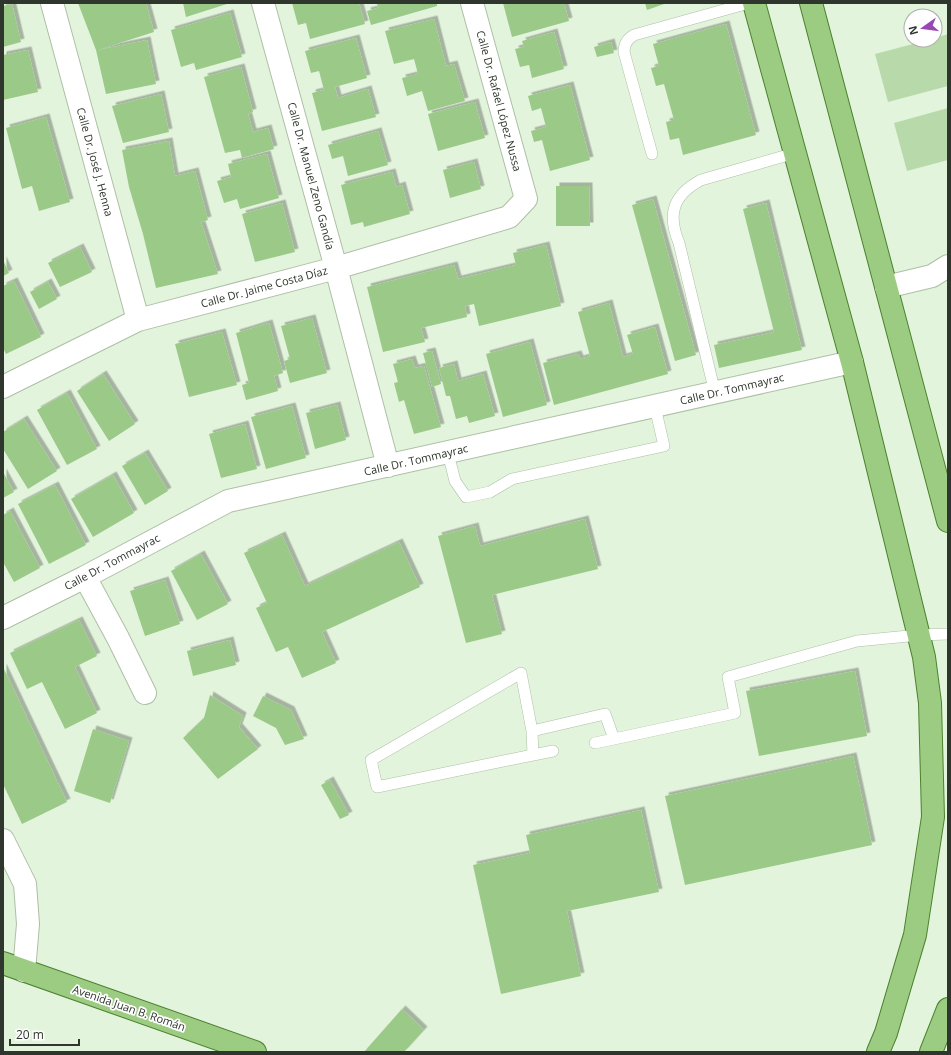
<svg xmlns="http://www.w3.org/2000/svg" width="951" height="1055" font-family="'Open Sans',sans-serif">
<defs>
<filter id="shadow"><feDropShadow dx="3.5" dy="-3.5" stdDeviation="0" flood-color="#0004"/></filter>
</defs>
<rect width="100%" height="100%" fill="#e2f4db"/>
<path fill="#b8daaa" d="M948,34v52l-60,16 -13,-48 53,-14h7v-2z
M948,108v52l-41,11 -13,-48z"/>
<path fill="#9bc988" filter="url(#shadow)" d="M78,3h68l8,29 -56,18 49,-10 9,44 -50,10 -10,-44z
M183,3h47l-44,14z
M292,3h67l6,21 -55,15 -4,-16 -8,2z
M377,3h60v3l-66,19 -4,-14 11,-3z
M503,3h61l5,18 -57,16z
M645,3h22l-20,7z
M12,4l9,38 -18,5v-41z
M230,13l12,44 -46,13 -2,-7 -13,4 -10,-37z
M434,19l12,47 8,-2 11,37 -37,10 -6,-20 -15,5 -5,-18 16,-4 -4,-15 -20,5 -9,-33z
M726,24l30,111 -73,20 -4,-17 -9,2 -4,-18 8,-2 -10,-36 -8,2 -5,-18 8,-2 -6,-22z
M554,32l10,37 -32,9 -3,-13 -9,2 -5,-18 9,-2 -2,-6z
M356,38l11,40 -32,9 3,11 30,-9 8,28 -54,14 -10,-38 12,-3 -5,-19 -8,2 -6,-22z
M611,42l3,11 -17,4 -3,-10z
M28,50l10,42 -35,8v-45z
M241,67l12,45 -5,2 5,18 15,-4 6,21 -32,9 -2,-8 -15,3 -21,-76z
M570,85l20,75 -40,11 -8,-31 -8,2 -3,-11 15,-4 -5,-19 -9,3 -4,-15z
M161,94l8,38 -46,11 -11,-37z
M475,102l10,36 -47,13 -10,-37z
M46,117l24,85 -31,9 -7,-25 -10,3 -16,-61z
M378,131l10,34 -40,11 -5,-20 -11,3 -4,-14z
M169,141l6,35 20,-5 13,49 -7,2 17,52 -62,14 -13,-54 -14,-47 -7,-37z
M267,154l12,44 -39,11 -3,-10 -13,4 -7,-22 14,-4 -3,-13z
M474,162l7,27 -31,9 -7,-28z
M392,172l4,15 6,-2 8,29 -46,13 -1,-5 -12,3 -10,-40z
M556,186h33l1,40h-34z
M653,199l43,156 -21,6 -43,-156z
M282,203l13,49 -40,10 -13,-48z
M766,203l36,147 -83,18 -5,-23 60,-13 -31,-123z
M546,245l15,61 -82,20 -5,-22 -9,2 2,11 -46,11 4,14 -42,10 -16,-65 87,-22 4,14 58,-14 -3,-12z
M80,247l12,25 -32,15 -12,-24z
M3,260l6,13 -6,3z
M14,281l27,56 -35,17 -3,-6v-62z
M48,282l9,17 -18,10 -9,-17z
M609,303l14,54 10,-3 -6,-19 28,-8 13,47 -114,31 -11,-42 35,-9 2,5 10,-3 -12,-44z
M312,318l15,55 -37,10 -6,-22 6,-2 -9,-33z
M269,323l14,50 -9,3 4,15 -32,9 -4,-15 7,-2 -13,-50z
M222,332l15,53 -48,12 -14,-53z
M530,342l17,63 -44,12 -17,-63z
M432,351l9,33 -9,3 -9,-34z
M412,359l3,9 9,-2 17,61 -27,7 -10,-34 -5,2 -5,-19 4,-1 -5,-18z
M454,364l4,17 25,-7 12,42 -26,7 -2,-7 -11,3 -6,-23h-4l-7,-28z
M103,374l32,50 -26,17 -32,-50z
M67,393l30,56 -30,16 -30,-55z
M337,405l9,35 -31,9 -9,-36z
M292,406l14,52 -40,11 -15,-52z
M24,419l33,52 -29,18 -25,-40v-17z
M245,424l12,45 -36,9 -12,-44z
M145,453l23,38 -23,14 -23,-39z
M3,472l11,20 -11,6z
M113,475l21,38 -41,24 -22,-38z
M55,485l31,60 -37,19 -31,-60z
M10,511l30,57 -26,14 -11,-20v-47z
M585,519l13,50 -106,26 10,39 -36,9 -28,-107 37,-10 5,20z
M282,535l23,51 94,-44 21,45 -98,45 14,31 -34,15 -14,-31 -12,5 -20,-44 11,-5 -23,-50z
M201,554l27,50 -31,16 -26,-49z
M165,580l15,44 -35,12 -15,-45z
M79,620l18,36 -22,11 22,46 -32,16 -23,-47 -15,7 -17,-36z
M230,640l6,25 -43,11 -6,-25z
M3,667l64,135 -45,22 -19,-40z
M855,671l12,65 -108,20 -13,-65z
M210,695l33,21 -4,11 19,22 -40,30 -35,-41 21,-20z
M263,696l28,14 13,29 -19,6 -9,-17 -23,-12z
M93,729l36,12 -19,62 -36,-12z
M853,756l19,89 -187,40 -20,-89z
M330,780l19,35 -9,4 -19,-34z
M641,810l18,82 -92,19 14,65 -80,18 -28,-129 57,-12 -4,-18z
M402,1009l22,21 -20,22h-40z"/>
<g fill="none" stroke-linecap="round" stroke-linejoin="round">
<g stroke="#aebfa7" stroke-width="12">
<path id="lane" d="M652,154l-28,-102c0,-8 3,-13 10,-17l115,-32
M715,393l-36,-150c-12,-29 -6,-48 22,-63l94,-27
M448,453l7,28 11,16 24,-5 22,-13 152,-33 -9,-39
M521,673l11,58 1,24 -156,32 -6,-27z
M532,731l73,-17 9,25 121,-26 -7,-36 129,-36 62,-6 29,-1
M595,743l19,-4
M533,755l20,-4"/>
</g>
<g stroke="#aebfa7" stroke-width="24">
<path id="street" d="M52,3l86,317
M263,3l73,265 52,198
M886,287l46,-11 16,-10
M3,387l135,-67 198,-52 173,-51 17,-18 -54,-196
M85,577l33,61 27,55
M3,618l82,-41 143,-76 624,-139
M3,840l22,44 3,40 -4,47"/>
</g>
<g stroke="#4b812e" stroke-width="24">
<path id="primary" d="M754,3l98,359 72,295 6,46 3,114 -18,118 -29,98 -8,19
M811,3l137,518
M3,963l252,89
M931,1052l17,-43"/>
</g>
<use href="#lane" stroke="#fff" stroke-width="11"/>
<use href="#street" stroke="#fff" stroke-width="22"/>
<use href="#primary" stroke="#9ccc82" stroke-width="22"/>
</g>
<g text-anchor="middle" stroke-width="3.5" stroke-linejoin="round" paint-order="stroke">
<g font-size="11" fill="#2f362d" stroke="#fff">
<text transform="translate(499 101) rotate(75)" y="4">Calle Dr. Rafael López Nussa</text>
<text transform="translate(95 162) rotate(75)" y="4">Calle Dr. José J. Henna</text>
<text transform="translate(311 176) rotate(75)" y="4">Calle Dr. Manuel Zeno Gandía</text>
<text transform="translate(264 287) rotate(-15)" y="4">Calle Dr. Jaime Costa Díaz</text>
<text transform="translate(732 389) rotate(-13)" y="4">Calle Dr. Tommayrac</text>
<text transform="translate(416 460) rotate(-13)" y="4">Calle Dr. Tommayrac</text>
<text transform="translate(112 562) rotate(-28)" y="4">Calle Dr. Tommayrac</text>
<text transform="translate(129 1008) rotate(19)" y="4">Avenida Juan B. Román</text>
</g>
</g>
<rect width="951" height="1055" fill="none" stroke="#2f362d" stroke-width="8"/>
<g transform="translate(923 28) rotate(256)"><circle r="19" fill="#ffffff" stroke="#acafab"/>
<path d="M0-3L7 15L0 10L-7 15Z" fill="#9a47b5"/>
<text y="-6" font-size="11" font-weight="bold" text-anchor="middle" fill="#2f362d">N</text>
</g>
<path d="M10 1039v6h69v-6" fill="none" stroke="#2f362d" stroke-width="2"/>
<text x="16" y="1039" font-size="12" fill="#2f362d" stroke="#ffffff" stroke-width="3" paint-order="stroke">20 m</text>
</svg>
